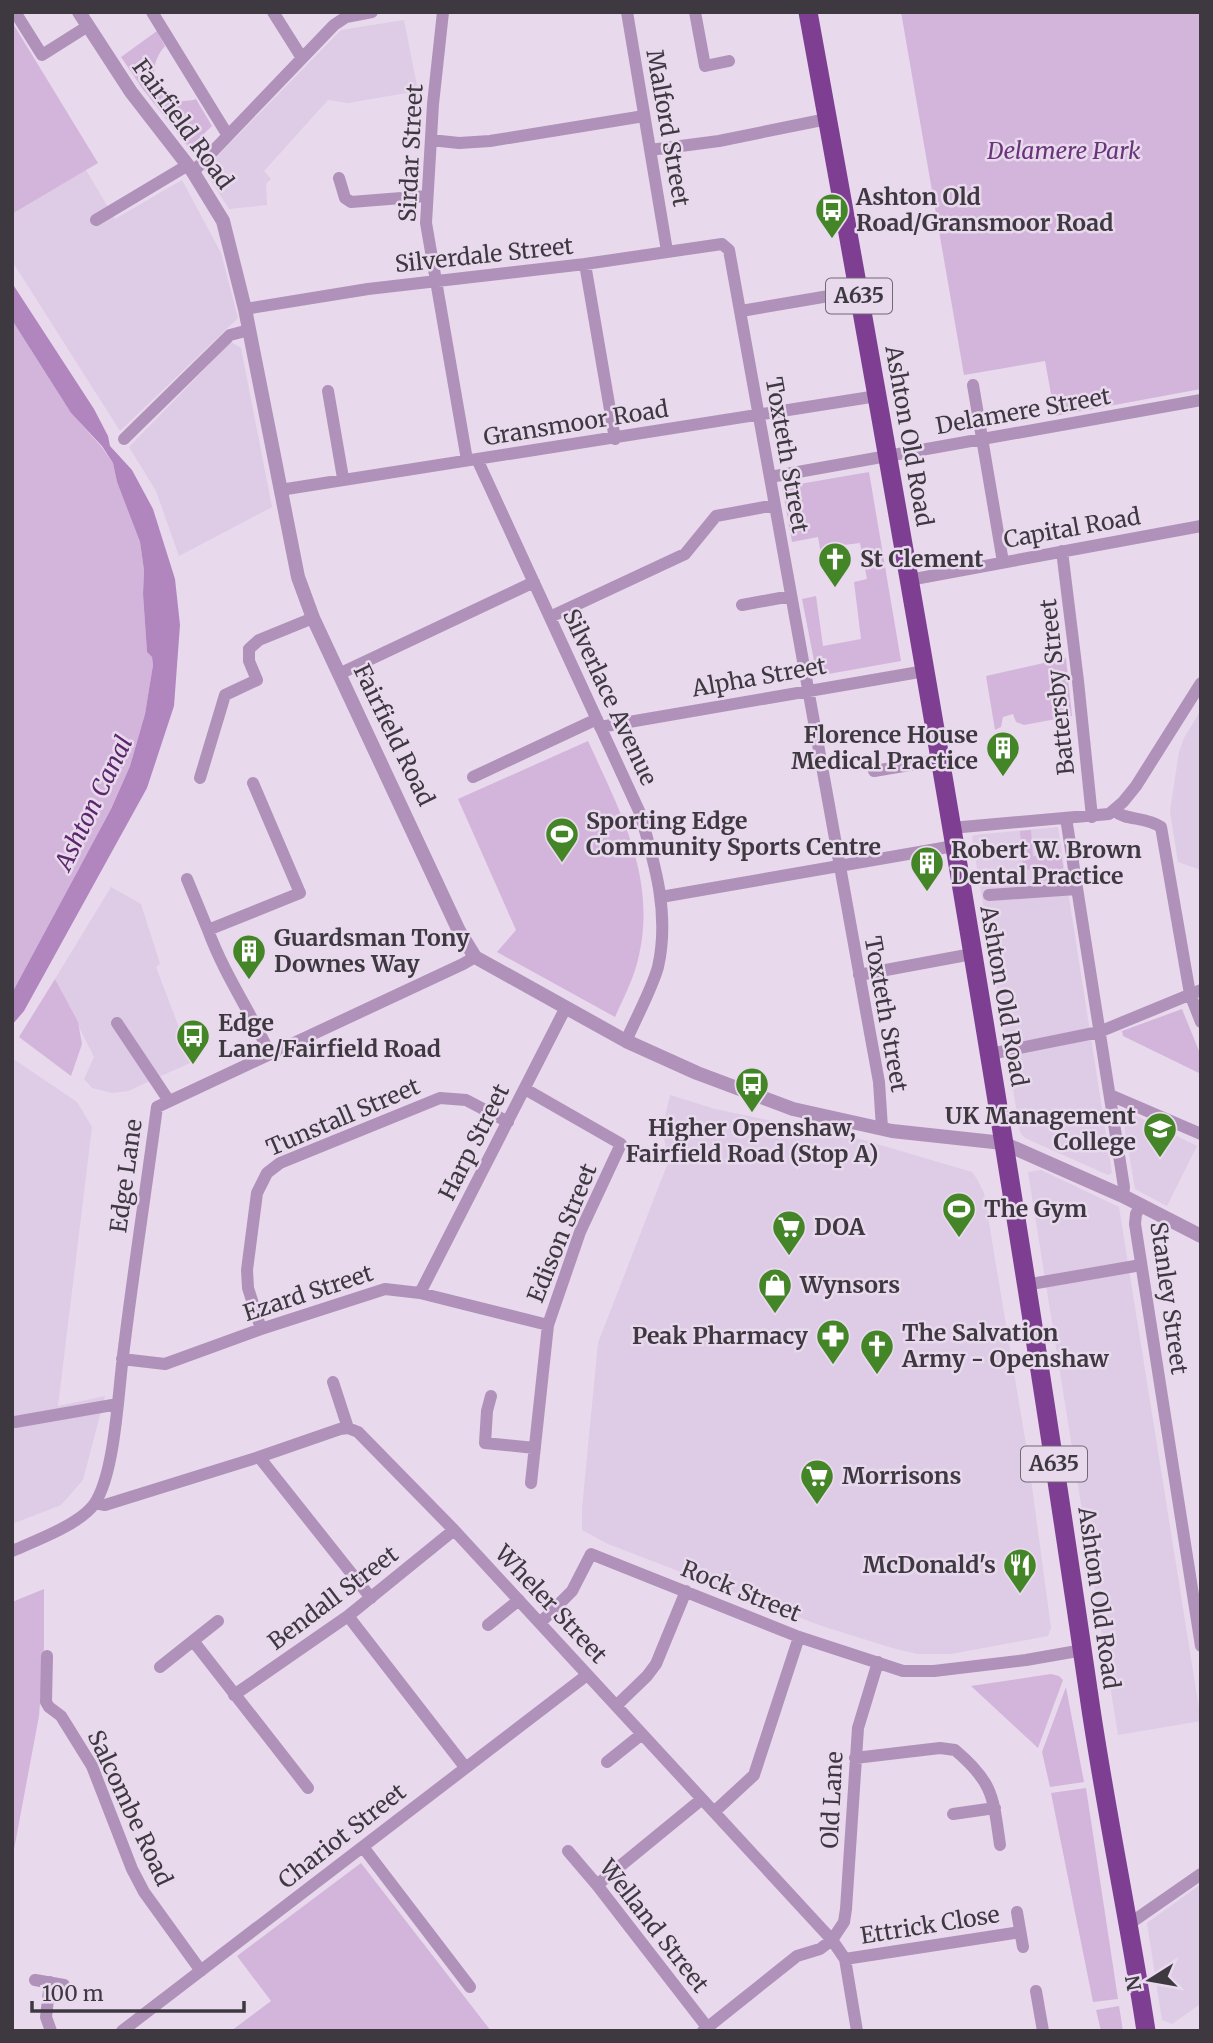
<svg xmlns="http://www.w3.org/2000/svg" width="1213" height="2043" font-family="Merriweather,serif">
<rect width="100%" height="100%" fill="#e8d9ed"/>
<path fill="#decbe5" d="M404,20l14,71 -70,12 -20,-3 -64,71 7,8 -5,5 1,21 -38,4 -25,-39 137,-140z
M86,170l29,49 67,-39 39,73 17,65 -118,113 -108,-170v-47z
M231,342l10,6 31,159 -93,49 -23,-65 -27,-44z
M1201,710v160l-23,-8 -8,-51 9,-59 5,-14z
M1058,827l54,346 -4,2 -83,-37 -5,-6 -48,-295 2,-2z
M111,887l30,17 19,60 -4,3 36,95 -64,29 -16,2 -20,-5 -8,-9 10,-22 -39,-78z
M15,1060l62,42 15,25 -34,279 47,-10 -22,84 -22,25 -49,19v-460z
M670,1095l45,14 77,16 34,4 146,43 5,7 7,14 44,264 23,171 -3,8 -97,18h-34l-28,-7 -70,-22 -211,-81 -26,-14v-21l16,-166 71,-183 -7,-30z
M1126,1111l71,35 -30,60 -32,-17 -13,-76z
M1041,1170l78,37 82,514 -83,14 -90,-563z
M1201,1884v116l-2,5 -27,19 -10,-4 -15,-97z"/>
<path fill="#d3b5dc" d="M901,12h300v377l-146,27 -10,-55 -81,14z
M12,22l86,141 -86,51z
M157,31l8,15c-24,27 -6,64 31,53l16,27 -23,22 -47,-60 -21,-31z
M12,320l59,93 30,33 12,17 4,19 23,60 4,28 -1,24 4,58 5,5 1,8 -8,49 -15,52 -19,43 -99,184z
M869,472l32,189 -84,15 -15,-77 14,-3 7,50 38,-7 -7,-57 13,-3 -7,-36 -16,2v6l-23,3 -3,-17 -26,5 -10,-55z
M1066,658l6,58 -48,9 -8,-3 -3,-8 -10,3 -2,10 -6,3 -9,-54z
M588,741c34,75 72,142 48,226 -5,17 -14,34 -21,50l-118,-65 19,-22 -58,-131z
M1031,830l2,26 28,-2 4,25 -26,2 -2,-12 -14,1 -3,-39z
M55,979l23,43 4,22 -11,32 -52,-39z
M1182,1009l19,47v18l-78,-38 -1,-5z
M44,1589v58l-5,69 -27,144v-258z
M1051,1674l8,2 4,4 -25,68 -67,-62z
M1066,1687l18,95 -34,5 -8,-35z
M1086,1788l32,211 -25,3 -42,-209z
M361,1863l130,168h-260l40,-30 -34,-45z
M1119,2006l4,25h-22l-5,-21z"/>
<path fill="#b186bf" d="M12,283l82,126 14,27 2,10 22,24 21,39 22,70 5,46 -6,81 -27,82 -123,223 -12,14v-32l99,-184 19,-43 15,-52 8,-49 -1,-8 -5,-5 -4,-58 1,-24 -4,-28 -23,-60 -4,-19 -11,-17 -31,-33 -59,-93z"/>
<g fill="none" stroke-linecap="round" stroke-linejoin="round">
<path stroke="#b091ba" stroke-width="12" d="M15,12l27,43 46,-29
M152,12l75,122
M273,12l29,46
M443,12l-10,92 -7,119 41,237
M627,12l40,239
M695,12l10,54 24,-5
M431,140l28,3 31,-2 154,-25
M650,150l69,-9 108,-22
M193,172l141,-147 12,-8 26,-5
M339,178l6,20 6,4 76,-6
M96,220l92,-55
M585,264l30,175
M245,309l123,-20 217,-25 137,-20 7,6 141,783 9,49 3,46
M741,311l117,-20
M973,385l30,177
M328,391l15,87
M124,439l106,-104 19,-5
M477,459l163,354c15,51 30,101 18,154 -6,22 -23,53 -32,74
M770,477l431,-77
M280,490l597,-94
M1062,551l16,130 14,136
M909,580l292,-54
M742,605l49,-9
M550,617l135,-63 31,-38 59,-11
M339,674l195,-92
M600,727l325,-56
M874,771l65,-11
M473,777l124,-58
M200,778l25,-83 32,-15 -8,-19v-12l10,-9 54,-22
M253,783l47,110 -92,37c16,44 42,81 62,124
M1115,811c11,10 30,5 46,16l29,167 11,28
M1066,818l58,369 -1,9
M951,828l158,-14 14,-12 13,-16 65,-103
M187,879l21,51
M989,895l87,-6
M661,897l293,-51
M859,975l113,-21
M117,1023l52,78
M990,1054l109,-22 102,-42
M525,1089l96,55 -41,88 -32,93 -17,158
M1110,1095l91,39
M1141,1205l-5,9 -1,10 66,422
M1025,1285l116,-20
M420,1293l145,-284
M261,1329l-13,-41 -1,-18 10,-77 10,-20 13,-10 160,-65 26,2 42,22
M122,1359l43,5 96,-35 124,-40 35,4 128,32
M333,1382l15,46
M491,1396l-4,15 -2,32 50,5
M15,1422l103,-18
M259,1457l112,141
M95,1503l10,2 154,-48 81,-28 8,-1 10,4 96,98 378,410 13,19 12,72
M12,1551c23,-10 69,-27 83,-48 20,-31 23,-109 28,-147 10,-83 23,-166 34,-249l306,-143 12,-7
M348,1616l117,151
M540,1623l32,-32 19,-37 208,83 104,34h31l92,-11 57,-10
M488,1625l31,-25
M194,1642l114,146
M47,1656l-1,46 3,5 12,9 31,50 40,103 12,23 57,79
M160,1667l58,-46
M234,1695l114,-79 106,-86
M616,1706l31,-30 9,-12 30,-73
M855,1758l85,-10 15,2c39,33 38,47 45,95
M607,1762l35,-28
M714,1812l40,-37 45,-138
M953,1814l42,-6
M363,1847l107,140
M568,1851l29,34 110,142
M597,1885l105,-86
M1017,1912l6,35
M1129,1924l72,-50
M845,1959l175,-27
M35,1980l29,5
M50,1982l-4,35 5,14
M1036,1991l7,40
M122,2031l465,-356
M703,2031l94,-75 23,-7 12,-9 12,-18 2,-13 12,-181 20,-66"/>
<path stroke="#b091ba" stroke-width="14" d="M79,12l52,80 62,80 30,49 22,88 53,268 15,41 146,313 16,26 151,84 71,32 96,36 99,22 111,12 120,53 78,40"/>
<path stroke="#7e3e92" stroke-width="19" d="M808,12c102,560 199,1121 281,1684 16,112 40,223 57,335"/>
</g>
<defs>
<g id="bus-pin" transform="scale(1.75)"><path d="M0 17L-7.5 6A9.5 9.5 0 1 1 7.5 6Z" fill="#438527" stroke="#e8d9ed"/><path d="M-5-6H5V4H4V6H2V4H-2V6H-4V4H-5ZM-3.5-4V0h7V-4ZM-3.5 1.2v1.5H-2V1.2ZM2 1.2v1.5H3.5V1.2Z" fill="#fff"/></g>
<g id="church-pin" transform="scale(1.75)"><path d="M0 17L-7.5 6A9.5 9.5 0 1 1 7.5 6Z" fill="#438527" stroke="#e8d9ed"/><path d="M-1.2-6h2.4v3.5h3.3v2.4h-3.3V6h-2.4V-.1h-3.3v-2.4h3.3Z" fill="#fff"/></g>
<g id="building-pin" transform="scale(1.75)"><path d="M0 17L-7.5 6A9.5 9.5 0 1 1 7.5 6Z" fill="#438527" stroke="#e8d9ed"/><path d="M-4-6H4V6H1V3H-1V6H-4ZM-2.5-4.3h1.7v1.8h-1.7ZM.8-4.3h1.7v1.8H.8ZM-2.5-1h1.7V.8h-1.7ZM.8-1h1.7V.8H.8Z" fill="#fff"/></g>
<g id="stadium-pin" transform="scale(1.75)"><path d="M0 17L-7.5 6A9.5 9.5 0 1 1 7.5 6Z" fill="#438527" stroke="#e8d9ed"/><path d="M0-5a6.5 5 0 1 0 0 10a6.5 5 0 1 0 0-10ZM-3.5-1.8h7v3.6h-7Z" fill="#fff"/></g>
<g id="university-pin" transform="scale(1.75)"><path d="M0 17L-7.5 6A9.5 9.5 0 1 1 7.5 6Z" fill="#438527" stroke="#e8d9ed"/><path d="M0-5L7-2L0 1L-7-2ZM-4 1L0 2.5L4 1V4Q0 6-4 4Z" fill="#fff"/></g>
<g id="supermarket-pin" transform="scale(1.75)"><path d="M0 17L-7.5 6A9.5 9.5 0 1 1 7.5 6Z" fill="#438527" stroke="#e8d9ed"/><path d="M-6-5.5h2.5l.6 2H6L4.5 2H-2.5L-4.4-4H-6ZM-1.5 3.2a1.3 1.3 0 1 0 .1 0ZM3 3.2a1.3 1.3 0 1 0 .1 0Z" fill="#fff"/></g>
<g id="shop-pin" transform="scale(1.75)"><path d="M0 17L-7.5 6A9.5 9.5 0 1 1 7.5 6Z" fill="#438527" stroke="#e8d9ed"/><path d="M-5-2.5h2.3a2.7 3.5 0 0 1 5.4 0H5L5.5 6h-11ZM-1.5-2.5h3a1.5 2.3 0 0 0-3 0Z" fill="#fff"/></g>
<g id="pharmacy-pin" transform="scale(1.75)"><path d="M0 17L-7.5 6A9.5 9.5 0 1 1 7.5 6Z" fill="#438527" stroke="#e8d9ed"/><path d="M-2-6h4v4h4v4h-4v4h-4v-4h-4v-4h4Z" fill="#fff"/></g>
<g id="restaurant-pin" transform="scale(1.75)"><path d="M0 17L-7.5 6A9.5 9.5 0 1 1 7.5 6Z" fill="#438527" stroke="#e8d9ed"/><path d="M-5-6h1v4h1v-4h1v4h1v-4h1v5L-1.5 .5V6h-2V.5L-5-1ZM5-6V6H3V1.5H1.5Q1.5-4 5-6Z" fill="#fff"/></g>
</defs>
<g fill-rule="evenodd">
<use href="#bus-pin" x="832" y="210"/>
<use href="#church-pin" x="835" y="559"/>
<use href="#building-pin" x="1003" y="748"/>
<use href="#stadium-pin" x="562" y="834"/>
<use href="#building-pin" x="927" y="863"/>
<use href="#building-pin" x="249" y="951"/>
<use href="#bus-pin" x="193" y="1036"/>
<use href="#bus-pin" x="752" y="1084"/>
<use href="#university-pin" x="1160" y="1129"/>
<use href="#stadium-pin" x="959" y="1209"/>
<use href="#supermarket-pin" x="789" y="1227"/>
<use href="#shop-pin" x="775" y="1285"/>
<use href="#pharmacy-pin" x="833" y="1336"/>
<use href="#church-pin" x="877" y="1346"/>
<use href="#supermarket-pin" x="817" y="1476"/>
<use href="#restaurant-pin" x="1020" y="1565"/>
</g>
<g text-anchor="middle" stroke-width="5" stroke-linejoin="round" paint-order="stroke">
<g fill="#e8d9ed" stroke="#716974" stroke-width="2">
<rect x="826" y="278.5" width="66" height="35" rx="5"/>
<rect x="1021" y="1446.5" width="66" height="35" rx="5"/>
</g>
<g font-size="21" font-weight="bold" fill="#3e3940">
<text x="859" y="303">A635</text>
<text x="1054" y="1471">A635</text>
</g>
<g font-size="23" fill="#3e3940" stroke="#e8d9ed">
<text transform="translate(183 124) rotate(54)" y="8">Fairfield Road</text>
<text transform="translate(668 128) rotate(80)" y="8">Malford Street</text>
<text transform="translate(411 153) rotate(-87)" y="8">Sirdar Street</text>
<text transform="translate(484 255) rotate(-6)" y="8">Silverdale Street</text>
<text transform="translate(1023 411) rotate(-10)" y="8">Delamere Street</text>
<text transform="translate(576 423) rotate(-9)" y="8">Gransmoor Road</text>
<text transform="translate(909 436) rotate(80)" y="8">Ashton Old Road</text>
<text transform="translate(787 455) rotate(80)" y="8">Toxteth Street</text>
<text transform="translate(1072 528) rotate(-10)" y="8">Capital Road</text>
<text transform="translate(759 677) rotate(-10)" y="8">Alpha Street</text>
<text transform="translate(1057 687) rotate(-96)" y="8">Battersby Street</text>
<text transform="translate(610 697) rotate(65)" y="8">Silverlace Avenue</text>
<text transform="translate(394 735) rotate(64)" y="8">Fairfield Road</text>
<text transform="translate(1004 996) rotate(80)" y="8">Ashton Old Road</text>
<text transform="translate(886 1014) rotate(80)" y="8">Toxteth Street</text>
<text transform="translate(343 1117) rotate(-23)" y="8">Tunstall Street</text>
<text transform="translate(474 1142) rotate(-63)" y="8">Harp Street</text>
<text transform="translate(126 1176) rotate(-82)" y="8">Edge Lane</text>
<text transform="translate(562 1233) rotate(-68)" y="8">Edison Street</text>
<text transform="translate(308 1293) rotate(-18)" y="8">Ezard Street</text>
<text transform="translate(1169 1298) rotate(82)" y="8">Stanley Street</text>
<text transform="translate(741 1591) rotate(22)" y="8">Rock Street</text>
<text transform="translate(333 1598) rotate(-37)" y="8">Bendall Street</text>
<text transform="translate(1099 1598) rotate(82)" y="8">Ashton Old Road</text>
<text transform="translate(551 1604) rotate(47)" y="8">Wheler Street</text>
<text transform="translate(832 1800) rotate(-87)" y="8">Old Lane</text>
<text transform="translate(130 1808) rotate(65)" y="8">Salcombe Road</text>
<text transform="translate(342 1836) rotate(-38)" y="8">Chariot Street</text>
<text transform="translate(930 1925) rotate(-9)" y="8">Ettrick Close</text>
<text transform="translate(654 1926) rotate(52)" y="8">Welland Street</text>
</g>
<g font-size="23" font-style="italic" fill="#6a347a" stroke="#e8d9ed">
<text x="1064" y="159">Delamere Park</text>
</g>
<g font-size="23" font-weight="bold" fill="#3e3940" stroke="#e8d9ed" text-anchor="start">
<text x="856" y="205">Ashton Old<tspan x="856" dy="26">Road/Gransmoor Road</tspan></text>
<text x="860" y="567">St Clement</text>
<text x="978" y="743" text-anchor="end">Florence House<tspan x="978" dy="26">Medical Practice</tspan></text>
<text x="586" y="829">Sporting Edge<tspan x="586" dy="26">Community Sports Centre</tspan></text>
<text x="951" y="858">Robert W. Brown<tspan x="951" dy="26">Dental Practice</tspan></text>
<text x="274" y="946">Guardsman Tony<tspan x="274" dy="26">Downes Way</tspan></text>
<text x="218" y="1031">Edge<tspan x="218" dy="26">Lane/Fairfield Road</tspan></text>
<text x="1136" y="1124" text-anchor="end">UK Management<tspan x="1136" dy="26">College</tspan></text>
<text x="752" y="1136" text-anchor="middle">Higher Openshaw,<tspan x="752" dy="26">Fairfield Road (Stop A)</tspan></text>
<text x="984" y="1217">The Gym</text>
<text x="814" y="1235">DOA</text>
<text x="800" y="1293">Wynsors</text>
<text x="902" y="1341">The Salvation<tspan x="902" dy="26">Army - Openshaw</tspan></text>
<text x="808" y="1344" text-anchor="end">Peak Pharmacy</text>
<text x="842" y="1484">Morrisons</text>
<text x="996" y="1573" text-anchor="end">McDonald's</text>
</g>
<g font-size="24" font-style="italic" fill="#5c266c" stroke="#e8d9ed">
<text transform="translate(94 803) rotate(-64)" y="8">Ashton Canal</text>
</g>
</g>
<rect width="1213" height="2043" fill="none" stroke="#3e3940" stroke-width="28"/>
<g transform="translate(1150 1980) rotate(259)" stroke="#e8d9ed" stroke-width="5" paint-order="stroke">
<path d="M0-5L12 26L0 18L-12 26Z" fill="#3e3940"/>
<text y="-10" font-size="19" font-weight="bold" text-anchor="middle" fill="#3e3940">N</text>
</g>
<path d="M32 2001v10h212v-10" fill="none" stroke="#3e3940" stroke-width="3.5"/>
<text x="42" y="2001" font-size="21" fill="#3e3940" stroke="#e8d9ed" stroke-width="5" paint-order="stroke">100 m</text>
</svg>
